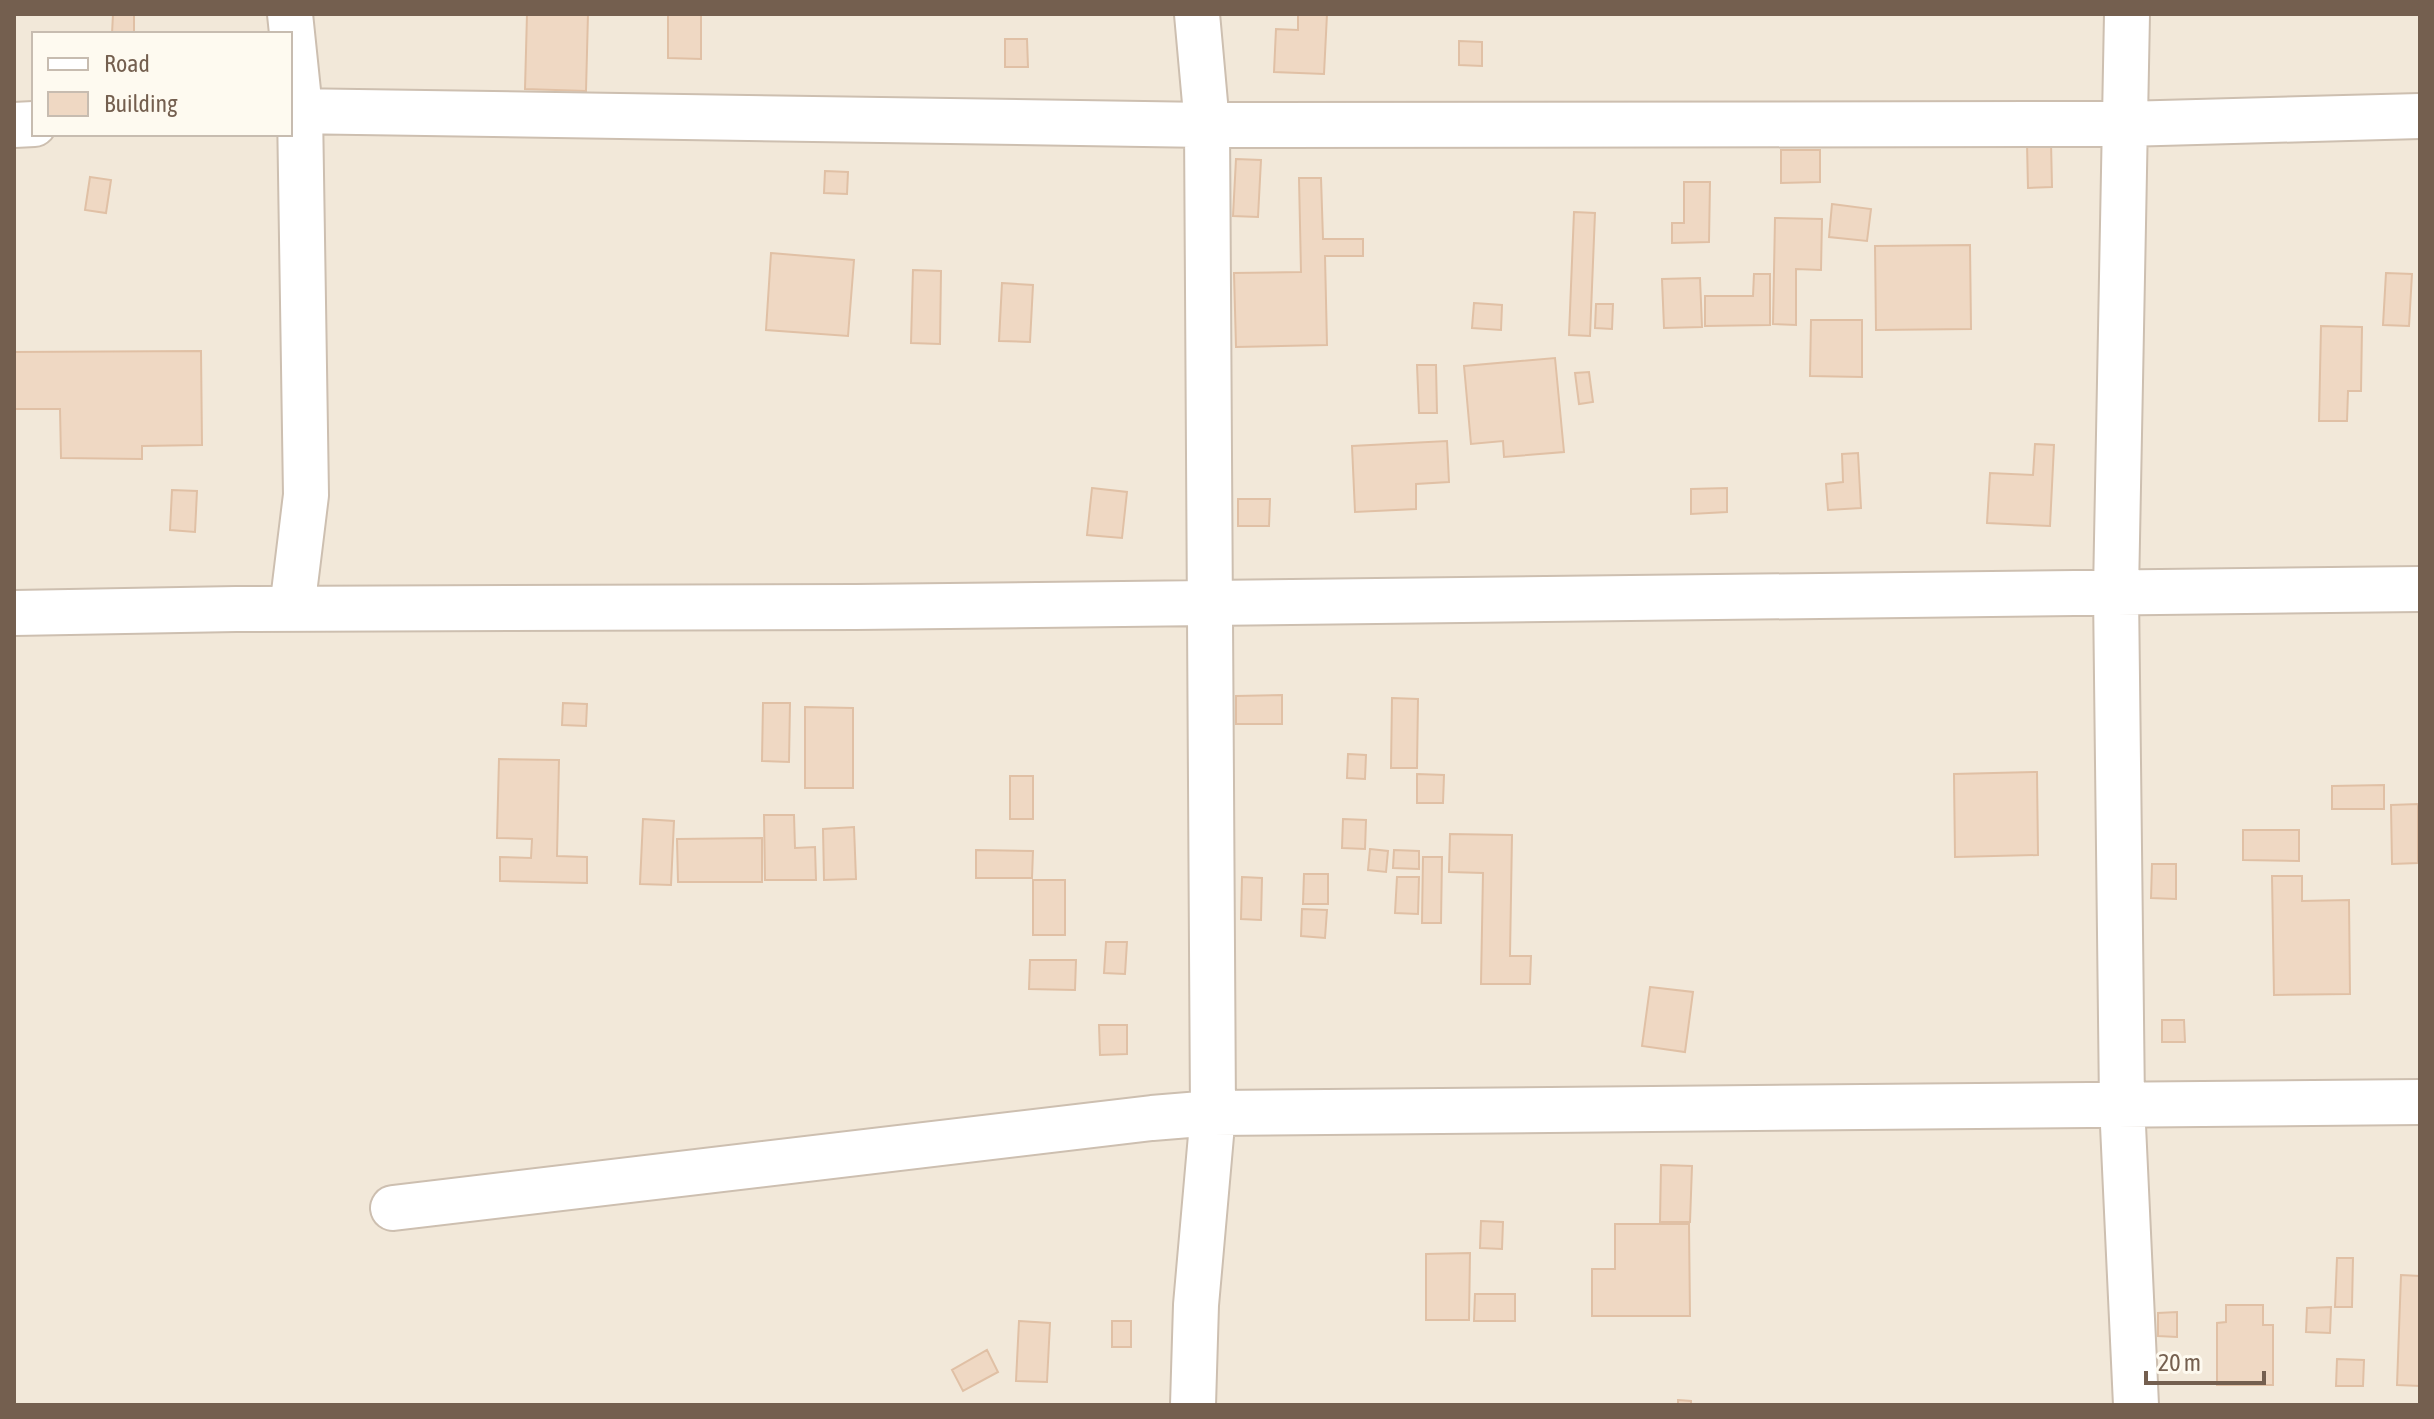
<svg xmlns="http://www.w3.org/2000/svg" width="2434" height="1419" font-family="'Asap Condensed',sans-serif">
<rect width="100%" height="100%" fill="#fbf6ea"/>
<path fill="#f2e8d9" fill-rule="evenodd" d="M14,14h2406v1391h-2406zM34,34h256v100h-256z"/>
<path fill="#efd8c3" stroke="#e0c0a5" stroke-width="2" d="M113,14h21v20h-22z
M527,14h61l-2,77 -61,-2z
M668,14h33v45l-33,-1z
M1298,14h29l-3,60 -50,-2 2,-43 22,1z
M1005,39h22l1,28h-23z
M1459,41l23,1v24l-23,-1z
M2051,142l1,45 -24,1 -1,-45z
M1781,150h39v32l-39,1z
M1236,159l25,1 -3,57 -25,-1z
M825,171l23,1 -1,22 -23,-1z
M90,177l21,3 -5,33 -21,-3z
M1299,178h22l2,61h40v17h-38l2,89 -91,2 -2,-74 67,-1z
M1684,182h26l-1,60 -37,1v-20h12z
M1832,204l39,5 -4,32 -38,-4z
M1574,212l21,1 -5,123 -21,-1z
M1775,218l47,1 -1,51 -25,-1v56l-23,-1z
M1970,245l1,84 -95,1 -1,-84z
M771,253l83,7 -6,76 -82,-6z
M913,270l28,1 -1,73 -29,-1z
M2386,273l26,1 -3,52 -26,-1z
M1754,274h16v51l-65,1v-30h48z
M1700,278l2,49 -38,1 -2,-49z
M1002,283l31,2 -3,57 -31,-1z
M1474,303l28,2 -1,25 -29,-2z
M1596,304h17l-1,25 -17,-1z
M1811,320h51v57l-52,-1z
M2321,326l41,1 -1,64h-13l-1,30h-28z
M201,351l1,94 -60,1v13l-81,-1 -1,-49h-46v-57z
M1555,358l9,94 -60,5 -1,-16 -32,3 -7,-78z
M1417,365h19l1,48h-18z
M1589,372l4,30 -14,2 -4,-31z
M1447,441l2,41 -33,2v25l-61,3 -3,-66z
M2035,444l19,1 -4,81 -63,-3 3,-50 43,2z
M1858,453l3,55 -33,2 -2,-26 17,-2 -1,-28z
M1092,488l35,4 -5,46 -35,-3z
M1727,488v24l-36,2v-25z
M172,490l25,1 -2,41 -25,-2z
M1238,499h32l-1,27h-31z
M1282,695v29h-46v-28z
M1392,698l26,1 -1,69h-26z
M563,703l24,1 -1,22 -24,-1z
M763,703h27l-1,59 -27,-1z
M805,707l48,1v80h-48z
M1348,754l18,1 -1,24 -18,-1z
M499,759l60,1 -2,96 30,1v26l-87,-2v-24l31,1 1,-19 -35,-1z
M2037,772l1,83 -83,2 -1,-83z
M1417,774l27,1 -1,28h-26z
M1010,776h23v43h-23z
M2384,785v24h-52v-23z
M2418,804v59l-26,1 -1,-59z
M764,815h30l1,33 20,-1 1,33h-51z
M643,819l31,2 -3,64 -31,-1z
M1343,819l23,1 -1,29 -23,-1z
M854,827l2,52 -32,1 -1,-51z
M2243,830h56v31l-56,-1z
M1450,834l62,1 -2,121h21l-1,28h-49l2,-111 -34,-1z
M762,838v44h-84l-1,-43z
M1370,849l18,2 -2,21 -18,-2z
M976,850l57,1 -1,27h-56z
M1394,850l25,1v18l-26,-1z
M1423,857h19l-1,66h-19z
M2152,864h24v35l-25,-1z
M1304,874h24v30h-25z
M2272,876h30v25l47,-1 1,94 -76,1z
M1242,877l20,1 -1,42 -20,-1z
M1397,877h22l-1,37 -23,-1z
M1033,880h32v55h-32z
M1302,909l25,1 -2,28 -24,-2z
M1106,942h21l-2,32 -21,-1z
M1030,960h46l-1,30 -46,-1z
M1650,987l43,5 -8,60 -43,-6z
M2162,1020h22l1,22h-23z
M1099,1025h28v29l-27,1z
M1661,1165l31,1 -2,56h-30z
M1481,1221l22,1 -1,27 -22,-1z
M1615,1224h74l1,92h-98v-47h23z
M1470,1253l-1,67h-43v-66z
M2337,1258h16l-1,49h-17z
M2401,1275l19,1v110l-23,-1z
M1475,1294h40v27h-41z
M2226,1305h37v20h10v60h-56v-62l9,-1z
M2331,1307l-1,26 -24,-1 1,-24z
M2177,1312v25l-19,-1v-23z
M1019,1321l31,2 -3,59 -31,-1z
M1112,1321h19v26h-19z
M987,1350l11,22 -35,19 -11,-21z
M2337,1359l27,1 -1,26h-27z
M1678,1400l13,1v4h-13z"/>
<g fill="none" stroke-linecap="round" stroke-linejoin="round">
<g stroke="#cdbfb0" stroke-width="48">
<path id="minor" d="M290,14l10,96 6,385 -14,114
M2127,14l-11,578 6,512 14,301
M290,111l917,14 917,-1 296,-8
M14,125l20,-1
M14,613l222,-4 620,-2 1564,-18
M393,1208l759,-90 61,-5 1207,-11
M1193,1405l3,-100 17,-192 -6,-988 -10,-111"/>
</g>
<use href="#minor" stroke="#fff" stroke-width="44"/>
</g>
<rect width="2434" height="1419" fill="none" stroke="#745f4f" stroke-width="32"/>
<rect x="32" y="32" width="260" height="104" fill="#fefaf0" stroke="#c7bcb0" stroke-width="2"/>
<rect x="48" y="58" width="40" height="12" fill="#ffffff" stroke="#c7bcb0" stroke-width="2"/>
<text x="104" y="72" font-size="24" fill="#745f4f">Road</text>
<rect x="48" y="92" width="40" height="24" fill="#efd8c3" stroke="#c7bcb0" stroke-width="2"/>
<text x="104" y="112" font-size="24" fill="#745f4f">Building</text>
<path d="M2146 1371v12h118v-12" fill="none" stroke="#745f4f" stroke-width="4"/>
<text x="2158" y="1371" font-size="24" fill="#745f4f" stroke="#fefaf0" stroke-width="6" paint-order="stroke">20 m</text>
</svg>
